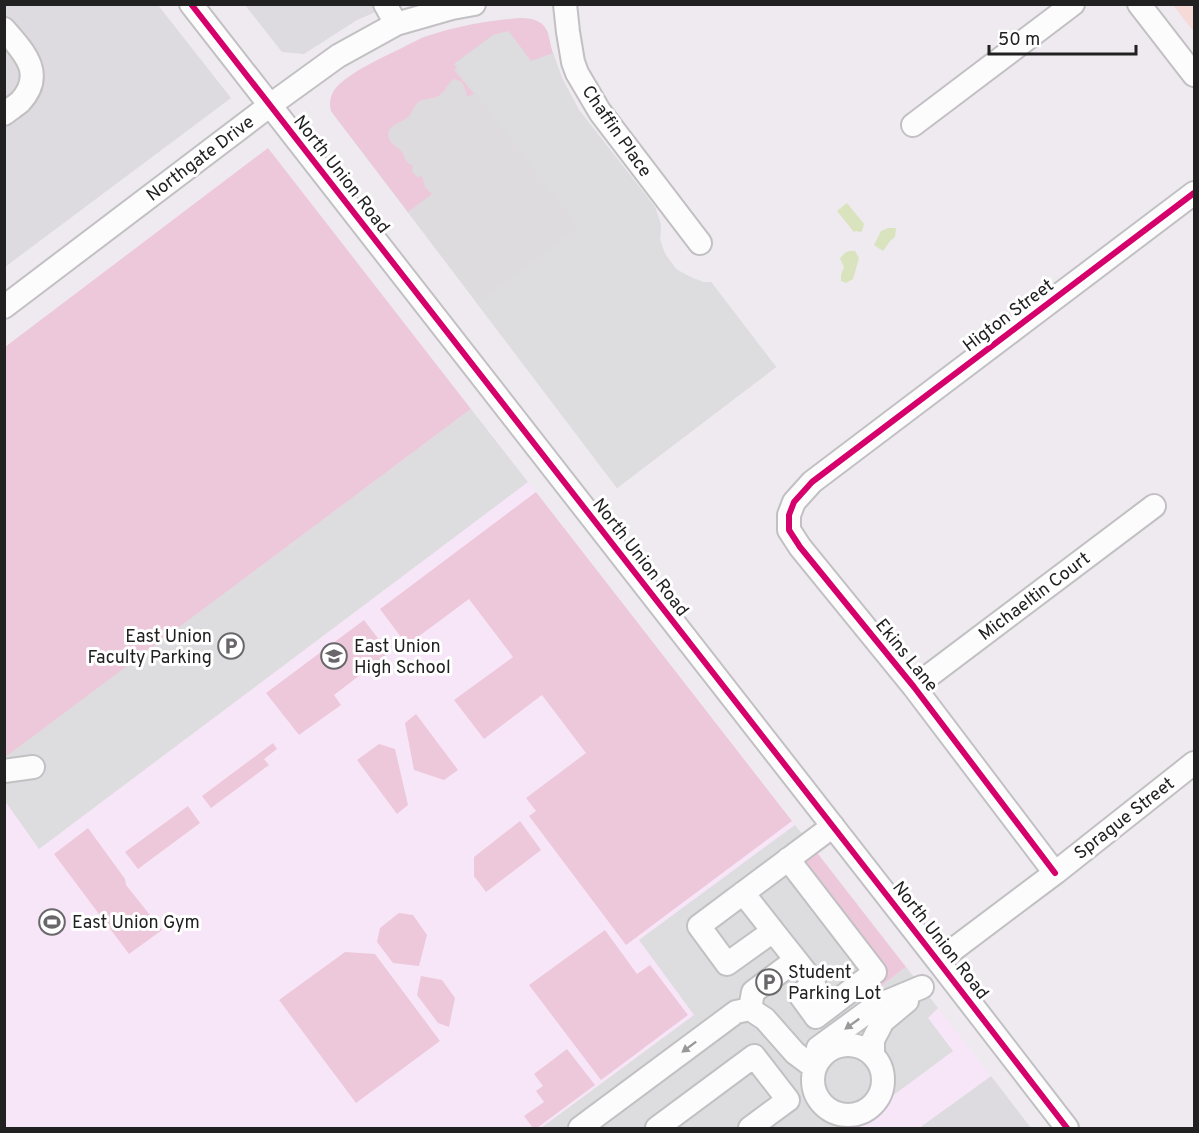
<svg xmlns="http://www.w3.org/2000/svg" width="1199" height="1133" font-family="Overpass,sans-serif">
<rect width="100%" height="100%" fill="#eeeaf0"/>
<path fill="#dddbdf" d="M5,5h153l73,93 -226,169z
M245,5h147l-35,15 -53,34 -22,-2z
M991,1076l40,52h-112z"/>
<path fill="#f7e6f7" d="M268,148l723,928 -72,52h-914v-781z"/>
<path fill="#dddbde" d="M522,18l10,1 9,5 7,8 2,13 12,33 17,32 76,97 6,18 -1,14 2,9 3,6 11,15 16,9 11,4h8l65,85 -159,121 -280,-369 -6,-8 -1,-7 4,-13 24,-20 19,-10 48,-24 48,-13 27,-4z"/>
<path fill="#edc8da" d="M522,18c30,2 24,16 32,38l-20,9 -24,-32 -14,4 -42,33 20,24 -5,2h-2c-3,-10 -3,-15 -13,-17 -7,4 -8,13 -16,17 -5,3 -12,2 -18,5 -6,4 -7,10 -11,15 -7,8 -24,8 -20,22 2,7 9,9 13,14 5,8 1,8 11,14l-1,5 5,6 5,-1 3,11 7,7 -24,18 -77,-101c-2,-8 -1,-15 4,-22 13,-16 48,-32 67,-41 8,-4 16,-9 25,-12 30,-10 63,-16 95,-18z
M268,148l203,261 -466,349v-411z
M536,492l256,329 -166,124 -97,-129 7,-5 -10,-13 60,-45 -44,-58 -58,44 -30,-39 59,-43 -44,-58 -62,46 -27,-36z
M364,620l25,33 -55,42 7,10 -42,30 -33,-42z
M416,714l42,56 -14,10 -30,-10 -9,-47z
M273,743l4,6 -13,10 5,6 -58,43 -9,-12z
M379,744l16,5 13,56 -11,9 -40,-54z
M188,806l12,17 -62,46 -13,-17z
M520,821l21,29 -55,42 -12,-16v-19z
M88,828l37,51 1,6 36,45 -33,24 -75,-100z
M815,850l91,117 -31,24 -12,-15 -67,-111z
M399,913l14,2 14,20 -8,31 -26,-3 -16,-21 3,-14z
M605,930l32,44 13,-9 38,50 -87,65 -72,-95z
M345,952l30,2 65,87 -84,62 -77,-103z
M421,976l21,4 13,18 -6,29 -11,-4 -21,-28z
M567,1049l28,36 -58,43h-4l-9,-12 20,-14 -8,-11 7,-5 -9,-12z"/>
<path fill="#f5dad8" d="M1173,5h21v27z"/>
<path fill="#dddcde" d="M508,31l23,30 22,-8 9,25 17,32 76,97 6,18 -1,14 5,15 11,15 7,5 20,8h8l65,85 -159,121 -140,-185 101,-76 -124,-163 39,-29z
M471,409l57,73 -489,367 -34,-48 -1,-43z
M795,825l20,25 -18,14 67,112 11,15 31,-24 32,41 -10,10 25,33 -104,77h-308l153,-113 -55,-75z"/>
<path fill="#d9e3bd" d="M847,203l17,21 -2,7 -2,1 -4,-1 -2,1 -17,-21z
M888,228h8l-1,9 -5,4 -7,10 -9,-6 7,-14z
M849,251h6l4,7 -6,21 -7,4 -5,-2v-6l3,-8 -4,-9 5,-5z"/>
<g fill="none" stroke-linecap="round" stroke-linejoin="round">
<g stroke="#c2c0c3" stroke-width="26">
<path id="minor" d="M191,4l747,957 129,167
M385,4l11,20
M565,4l3,28 5,30 4,11 23,39 100,131
M1139,4l55,71
M4,29c20,23 42,45 16,73 -5,4 -11,8 -16,12
M913,125l160,-121
M4,307l265,-201 69,-50 58,-32 56,-16 22,-4
M914,687l240,-181
M4,771l29,-4
M788,859l87,113 -59,45 -16,-22 14,-12 -18,-23
M1055,873l-141,-186 -114,-140 -11,-17v-15l5,-13 18,-20 382,-289
M743,893l30,38
M938,961l117,-88 139,-110
M750,1009l3,-17 43,-32 -23,-29 -46,33 -28,-38 134,-100
M813 1080a35 35 0 1 1 70 0a35 35 0 1 1-70 0Z
M818,1048l56,-41 48,-20
M873,1055v-15l10,-19 24,-20
M580,1128l156,-116 14,-3 15,10 30,34 20,15
M657,1128l97,-72 34,44 -38,28"/>
</g>
<use href="#minor" stroke="#fcfcfd" stroke-width="22"/>
<g stroke="#fff" stroke-width="10">
<path id="cycleway" d="M191,4l747,957 129,167
M1055,873l-141,-186 -114,-140 -11,-17v-15l5,-13 18,-20 382,-289"/>
</g>
<use href="#cycleway" stroke="#d6006c" stroke-width="6"/>
</g>
<defs><path id="oneway-solid" d="M-6-.8H1V-3.2L6.5 0L1 3.2V.8H-6Z" transform="scale(1.5)"/></defs>
<g fill="#99999a">
<use href="#oneway-solid" transform="translate(852 1024) rotate(144)"/>
<use href="#oneway-solid" transform="translate(689 1047) rotate(143)"/>
</g>
<defs>
<g id="parking-ring" transform="scale(1.35)"><circle r="9.5" fill="#fff" stroke="#696769" stroke-width="1.5"/><path d="M-3.5-5.5H1a3.5 3.5 0 0 1 0 7H-1V5.5H-3.5ZM-1-3.4V-.6H.8a1.4 1.4 0 0 0 0-2.8Z" fill="#696769"/></g>
<g id="school-ring" transform="scale(1.35)"><circle r="9.5" fill="#fff" stroke="#696769" stroke-width="1.5"/><path d="M0-5L7-2L0 1L-7-2ZM-4 1L0 2.5L4 1V4Q0 6-4 4Z" fill="#696769"/></g>
<g id="stadium-ring" transform="scale(1.35)"><circle r="9.5" fill="#fff" stroke="#696769" stroke-width="1.5"/><path d="M0-5a6.5 5 0 1 0 0 10a6.5 5 0 1 0 0-10ZM-3.5-1.8h7v3.6h-7Z" fill="#696769"/></g>
</defs>
<g fill-rule="evenodd">
<use href="#parking-ring" x="231" y="646"/>
<use href="#school-ring" x="334" y="656"/>
<use href="#stadium-ring" x="52" y="922"/>
<use href="#parking-ring" x="769" y="982"/>
</g>
<g text-anchor="middle" stroke-width="6" stroke-linejoin="round" paint-order="stroke">
<g font-size="18" fill="#212121" stroke="#fff">
<text transform="translate(617 131) rotate(55)" y="6">Chaffin Place</text>
<text transform="translate(200 158) rotate(-37)" y="6">Northgate Drive</text>
<text transform="translate(342 174) rotate(52)" y="6">North Union Road</text>
<text transform="translate(1008 315) rotate(-37)" y="6">Higton Street</text>
<text transform="translate(641 557) rotate(52)" y="6">North Union Road</text>
<text transform="translate(1034 596) rotate(-37)" y="6">Michaeltin Court</text>
<text transform="translate(907 655) rotate(51)" y="6">Ekins Lane</text>
<text transform="translate(1124 818) rotate(-38)" y="6">Sprague Street</text>
<text transform="translate(941 940) rotate(52)" y="6">North Union Road</text>
</g>
<g font-size="18" fill="#212121" stroke="#fff" text-anchor="start">
<text x="212" y="642" text-anchor="end">East Union<tspan x="212" dy="21">Faculty Parking</tspan></text>
<text x="354" y="652">East Union<tspan x="354" dy="21">High School</tspan></text>
<text x="72" y="928">East Union Gym</text>
<text x="788" y="978">Student<tspan x="788" dy="21">Parking Lot</tspan></text>
</g>
</g>
<rect width="1199" height="1133" fill="none" stroke="#212121" stroke-width="12"/>
<path d="M989 45v9h147v-9" fill="none" stroke="#212121" stroke-width="3"/>
<text x="998" y="45" font-size="18" fill="#212121" stroke="#ffffff" stroke-width="4.5" paint-order="stroke">50 m</text>
</svg>
